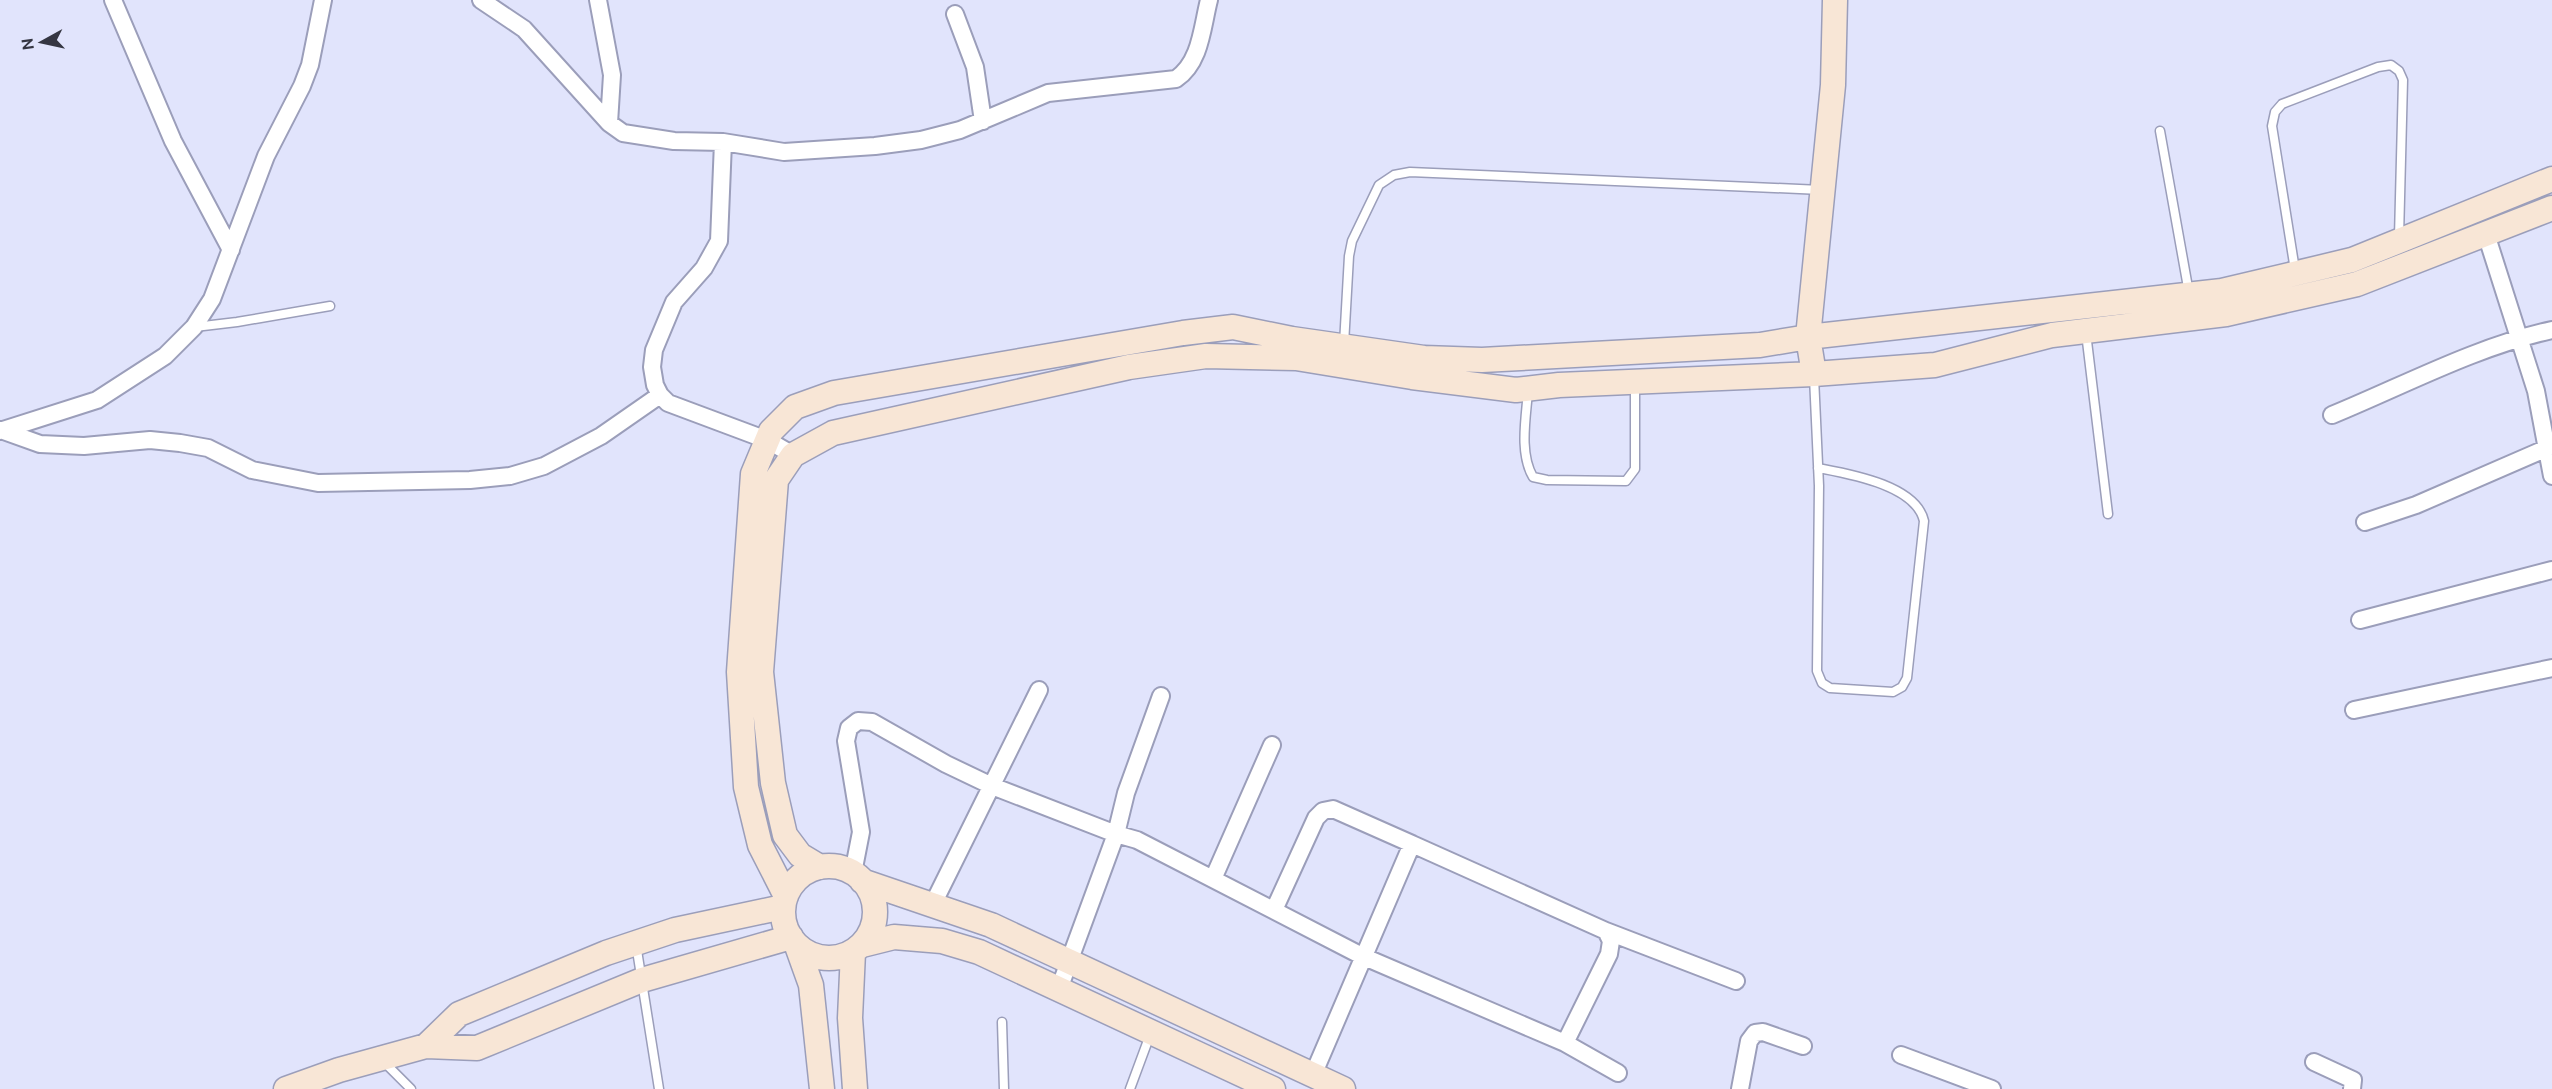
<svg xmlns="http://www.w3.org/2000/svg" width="2552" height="1089" font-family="Ubuntu,sans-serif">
<rect width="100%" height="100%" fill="#e1e4fc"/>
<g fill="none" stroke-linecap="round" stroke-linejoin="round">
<g stroke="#9b9eba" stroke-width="11">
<path id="lane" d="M2160,131l29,162
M2295,270l-23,-144 3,-14 7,-8 96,-37 13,-2 8,6 4,9 -4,157
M195,327l42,-5 93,-16
M2086,333l22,181
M1344,344l5,-88 3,-15 27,-56 15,-10 16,-3 411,18
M1814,377l5,109 -2,185 5,12 8,5 63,4 9,-5 5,-9 17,-157c-8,-36 -75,-47 -106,-53
M1528,391c-2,27 -9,62 5,86l14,3 79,1 9,-12v-85
M636,944l23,145
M1002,1022l2,67
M384,1062l27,27
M1130,1089l20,-54"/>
</g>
<g stroke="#9b9eba" stroke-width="20">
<path id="street" d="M113,0l60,141 58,109
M481,0l43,29 85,94 14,10 51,8 49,1 61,10 91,-6 46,-6 39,-10 88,-37 128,-14c25,-17 26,-52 33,-79
M598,0l14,75 -3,48
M955,14l20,53 8,54
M723,142l-4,99 -15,27 -30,34 -20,48 -2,17 3,18 5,10 8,8 99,37 26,15
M2486,234l50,157 16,85
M2332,415c73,-30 143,-68 220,-85
M1,430l39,14 44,2 66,-6 30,3 28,5 44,22 66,13 152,-3 40,-4 34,-10 57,-30 59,-41
M0,431l97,-31 68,-44 29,-29 18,-28 54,-143 36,-70 8,-21 13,-65
M2365,522l51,-17 136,-59
M2360,620l192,-50
M2354,710l198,-42
M853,873l8,-41 -15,-91 3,-13 9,-7 14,1 74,42 46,22 124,48 10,-41 35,-97
M1213,879l59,-134
M932,906l107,-216
M1274,910l42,-92 7,-7 10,-2 79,35
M1606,931l130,50
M1059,989l57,-155 21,6 225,116 203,87 53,30
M1901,1055l91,34
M2314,1062l39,18 -1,9
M1313,1075l99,-231 194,87 5,10 -2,13 -44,89
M1740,1089l9,-48 6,-8 8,-1 40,14"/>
</g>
<g stroke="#9b9eba" stroke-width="27">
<path id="secondary" d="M1814,374l-6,-37 25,-252 2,-85
M783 912a46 46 0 1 1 92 0a46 46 0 1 1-92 0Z
M820,867l-20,-12 -15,-20 -12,-52 -12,-111 15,-192 17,-25 40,-22 296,-66 77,-11 90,2 116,19 104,13 43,-5 255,-11 121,-9 117,-30 174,-21 131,-30 195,-76
M862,881l129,44 352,164
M786,896l-26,-51 -14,-58 -7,-115 14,-198 18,-43 24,-24 39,-14 349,-60 50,-6 59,12 132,19 58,2 278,-15 48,-8 414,-46 130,-31 200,-81
M862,945l32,-8 48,4 37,11 294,137
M797,946l14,39 11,104
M853,952l-3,66 5,71
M426,1046l33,-32 147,-61 69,-23 108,-23
M286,1089l53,-19 87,-24 51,2 165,-68 149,-43"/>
</g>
<use href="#lane" stroke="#fff" stroke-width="8"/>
<use href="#street" stroke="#fff" stroke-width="16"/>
<use href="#secondary" stroke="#f8e6d6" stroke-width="24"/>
</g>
<g transform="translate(42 42) rotate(262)" stroke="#e1e4fc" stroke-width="4.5" paint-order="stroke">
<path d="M0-4.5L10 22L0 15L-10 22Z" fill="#353642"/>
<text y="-9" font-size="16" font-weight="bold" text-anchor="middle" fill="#353642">N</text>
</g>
</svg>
